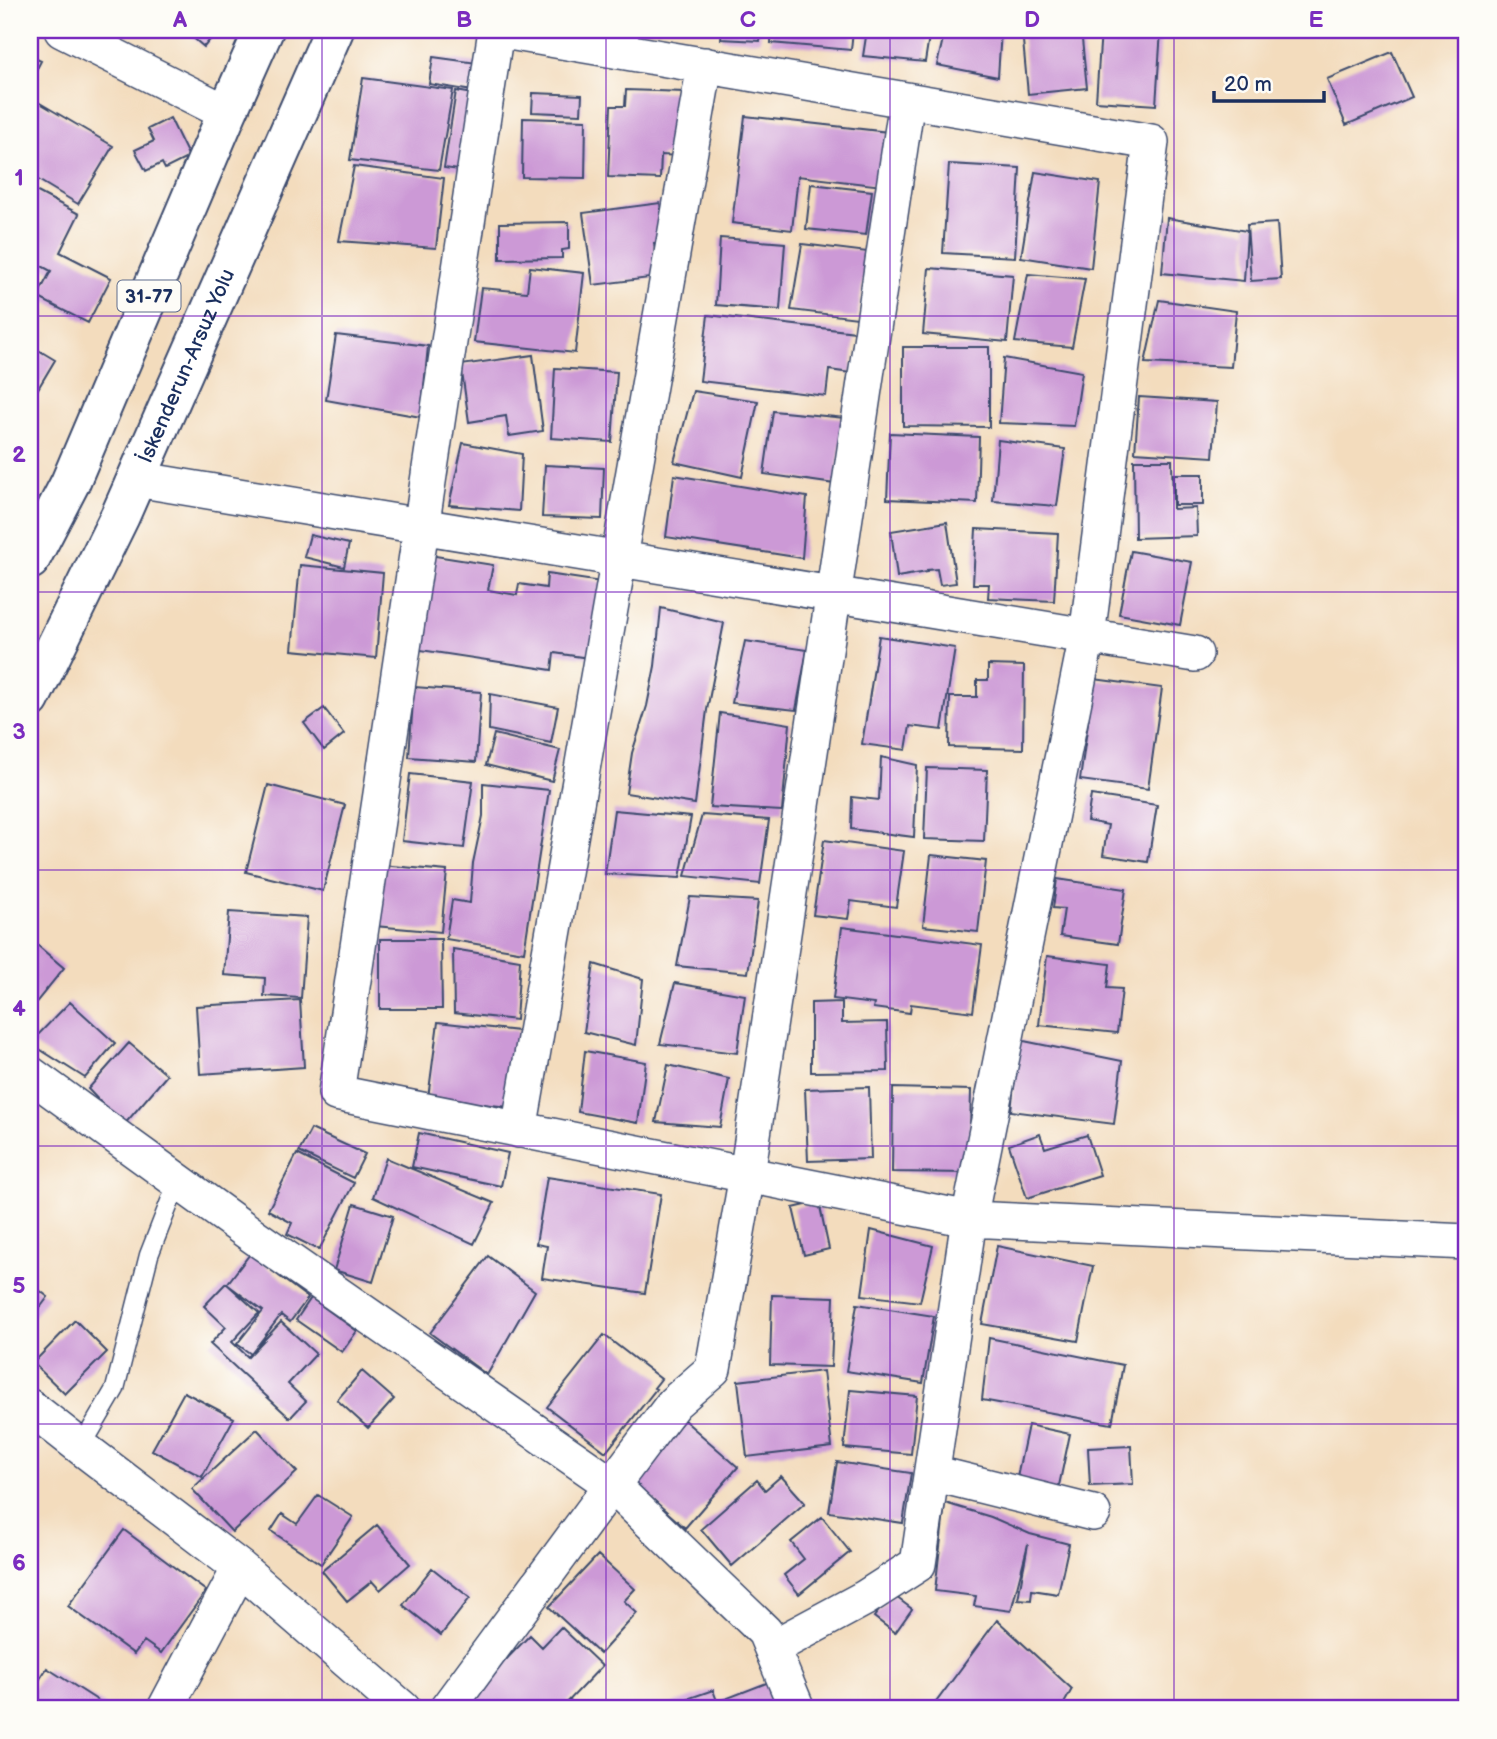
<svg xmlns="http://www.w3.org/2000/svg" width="1497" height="1739" font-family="'Balsamiq Sans',sans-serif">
<rect width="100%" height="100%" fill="#fdfcf7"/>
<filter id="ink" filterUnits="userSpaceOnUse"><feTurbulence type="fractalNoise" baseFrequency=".0143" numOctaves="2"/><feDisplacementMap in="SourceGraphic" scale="14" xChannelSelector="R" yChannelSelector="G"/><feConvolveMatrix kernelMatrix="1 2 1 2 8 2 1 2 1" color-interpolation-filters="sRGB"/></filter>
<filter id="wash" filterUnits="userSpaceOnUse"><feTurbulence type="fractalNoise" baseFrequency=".00686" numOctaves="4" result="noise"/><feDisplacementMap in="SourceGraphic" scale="28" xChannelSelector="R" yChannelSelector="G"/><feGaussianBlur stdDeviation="1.57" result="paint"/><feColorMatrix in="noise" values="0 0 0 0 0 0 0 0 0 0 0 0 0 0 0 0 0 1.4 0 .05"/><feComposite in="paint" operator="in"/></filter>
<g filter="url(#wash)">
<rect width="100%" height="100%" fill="#f3dcbd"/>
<g id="blocks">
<path fill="#cc99d6" d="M184,30h34l-14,17z
M722,30h39l-1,11 -39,-2z
M772,30h81l-2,20 -80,-7z
M867,30h63l-5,32 -62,-6z
M945,30h56l-3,47 -61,-12z
M1022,30h59l6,58 -59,6z
M1101,30h60l-5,75 -60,-4z
M1392,52l20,45 -66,28 -19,-46z
M30,56l11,5 -11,21z
M433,57l52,7v29l-56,-9z
M363,78l90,12 -14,80 -89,-10z
M626,90l59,2 -3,64 -21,-1 -1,24 -52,-2 3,-71h14z
M456,91l29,5 -12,76 -29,-4z
M533,93l49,2 -1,19 -49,-2z
M33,99l80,47 -35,58 -48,-29v-71z
M745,116l143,16 -6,54 -84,-10 -6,54 -60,-7z
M170,118l19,39 -24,12 -3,-6 -16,8 -11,-21 19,-9 -6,-12z
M523,118l63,2 -1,58 -63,-1z
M949,164l71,4 -5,89 -72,-4z
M354,166l90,12 -8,70 -97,-7z
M1035,172l65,10 -9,86 -70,-11z
M811,184l61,7 -6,44 -60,-6z
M30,188l49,26 -19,38 51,26 -23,45 -51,-26 14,-26 -21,-11z
M660,203l4,39 -10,1 4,34 -65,8 -10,-72z
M1167,218l80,13 -3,50 -82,-8z
M569,222v27l-7,1v8l-62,1v-36z
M1277,223l4,56 -30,2 -4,-56z
M720,238l65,5 -5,67 -64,-5z
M802,244l66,8 -11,66 -66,-8z
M530,267l54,6 -9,80 -101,-11 7,-54 46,4z
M929,268l84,7 -6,67 -84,-8z
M1028,274l57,5 -13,68 -57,-5z
M1159,300l77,11 -5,56 -86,-4z
M708,315l147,17 -4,41 -22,-3 -3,26 -126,-15z
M336,335l92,11 -7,71 -95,-17z
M30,345l25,15 -25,42z
M903,347h86v80l-86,-1z
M533,355l10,76 -34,5 -3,-20 -37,6 -8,-57z
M1004,358l78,14 -8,54 -75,-3z
M555,368l62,4 -5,70 -61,-4z
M693,391l65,10 -16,76 -68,-15z
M1139,397l78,5 -4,55 -78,-5z
M773,411l72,7 -10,66 -71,-10z
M890,433l89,4 -2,66 -90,-4z
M998,440l67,9 -8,57 -64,-5z
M463,443l59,11 -3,57 -70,-6z
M1134,460h38l1,49 23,-1 1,28 -62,2z
M545,465l59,3 -2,51 -60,-2z
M1174,474h29v31h-29z
M674,475l133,22 -5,61 -136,-21z
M947,522l9,61 -16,2 -3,-16 -10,1v2l-30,5 -6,-46z
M976,529l82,4 -4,68 -66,-3 1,-14h-16z
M310,535l39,9 -5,23 -40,-10z
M1131,551l61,11 -12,63 -61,-11z
M429,555l64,10 -5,25 29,5 2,-11 27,4 1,-14 61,9 -12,76 -42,-6 -2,17 -138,-21z
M300,565l83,8 -7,85 -84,-8z
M661,608l63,15 -17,87 -12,94 -69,-11 6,-40 15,-47 8,-40z
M879,636l76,12 -13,82 -32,-4 -4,24 -44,-6z
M745,641l62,9 -11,60 -64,-7z
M988,665l36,1 -1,83 -74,-2 1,-50h27v-17h11z
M1094,679l68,9 -14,101 -68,-9z
M414,687l67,5 -5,70 -67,-5z
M490,694l68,13 -7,36 -62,-13z
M324,708l20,26 -20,16 -20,-27z
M720,713l70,11 -8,87 -72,-4z
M494,734l66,16 -8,31 -66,-16z
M881,757l36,8 -3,72 -63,-8 1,-32 27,3z
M927,768l60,2 -3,71 -60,-2z
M410,774l63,7 -9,67 -62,-7z
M483,783l66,7 -25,162 -78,-13 6,-39 18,3 3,-40 10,-47z
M268,785l77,20 -22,86 -77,-19z
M1091,795l66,10 -9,57 -45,-7 5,-30 -21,-4z
M614,810l77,7 -11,61 -75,-4z
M702,815l67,5 -9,64 -75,-8z
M824,840l80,11 -8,56 -45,-6 -3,18 -35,-4z
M931,855l55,6 -8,71 -55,-6z
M381,865l66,6 -6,61 -66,-6z
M1057,879l69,10 -8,55 -58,-8 4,-27 -11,-1z
M690,897l68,4 -10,72 -71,-7z
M229,912l78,5 -6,81 -37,-2 1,-18 -41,-3z
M842,927l140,18 -9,67 -62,-8 -1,9 -37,-5 1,-4 -41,-5z
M30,939l34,29 -34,42z
M380,939h61l1,70h-62z
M453,949l67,11 -4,60 -62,-7z
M1047,956l63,8 -3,24 15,1 -5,44 -78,-8z
M594,964l49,15 -7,66 -52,-13z
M675,983l70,12 -8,58 -77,-9z
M300,1000l4,67 -104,7 -4,-68z
M70,1002l45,41 -30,35 -55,-35z
M842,1002v21l45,-1 1,49 -77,1v-69z
M438,1022l80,9 -9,76 -81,-9z
M1019,1040l103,21 -8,63 -103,-13z
M129,1043l38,32 -44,51 -35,-37z
M585,1051l61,11 -8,61 -60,-11z
M668,1065l61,14 -9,48 -64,-5z
M869,1087l2,72 -63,2 -3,-72z
M893,1088l78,2 -2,83 -77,-1z
M311,1129l54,25 -12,24 -54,-26z
M419,1133l89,20 -7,33 -89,-19z
M1040,1134l5,14 42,-13 13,40 -73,23 -18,-53z
M297,1154l57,29 -35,67 -32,-16 5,-11 -24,-13z
M386,1158l108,45 -20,41 -101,-47z
M547,1177l114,17 -16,99 -103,-15 5,-32 -11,-2z
M819,1202l10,47 -25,6 -11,-47z
M354,1204l39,12 -20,66 -39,-12z
M871,1230l62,16 -13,56 -58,-7z
M997,1246l96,20 -15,75 -96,-17z
M250,1254l58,44 -18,24 -9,-7 -30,39 -14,-10 26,-33 -36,-27z
M488,1256l47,35 -48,84 -57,-42z
M30,1283l18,14 -15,20 -3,-3z
M226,1283l33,30 -27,29 16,15 33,-35 35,32 -28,30 18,17 -16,17 -80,-74 16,-17 -22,-21z
M772,1295l62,2 -3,70 -61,-2z
M311,1298l46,33 -15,21 -46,-32z
M857,1304l77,12 -11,67 -77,-12z
M75,1320l32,32 -42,42 -32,-31z
M604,1335l57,44 -7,9 2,1 -50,63 -59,-45z
M989,1338l134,27 -11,59 -130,-24z
M362,1371l32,28 -26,29 -31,-28z
M823,1371l9,76 -85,10 -9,-76z
M850,1390l67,6 -6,58 -67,-6z
M184,1392l50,26 -32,59 -50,-27z
M684,1420l54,47 -53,61 -54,-48z
M1028,1425l42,9 -13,61 -42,-8z
M257,1429l40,43 -65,60 -40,-43z
M1131,1446l2,38 -43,2 -2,-38z
M837,1462l74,11 -8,50 -74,-11z
M781,1476l24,27 -73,63 -31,-37 56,-49 8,10z
M318,1495l35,22 -32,47 -50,-33 11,-17 15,10z
M945,1503l46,14 39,17 39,10 -11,50 -26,-4 -1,10 -13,-1 10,-55 -17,67 -37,-5 2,-10 -41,-5z
M822,1517l28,35 -51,42 -15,-19 20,-16 -13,-17z
M377,1525l33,39 -30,26 -8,-9 -25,20 -25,-30z
M124,1530l82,61 -45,62 -17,-12 -10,13 -66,-48z
M598,1555l37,34 -11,12 13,12 -37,41 -51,-47z
M432,1568l38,30 -29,37 -38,-30z
M892,1594l20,15 -17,24 -21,-16z
M997,1620l75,69 -11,20h-130z
M561,1627l41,39 -41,43h-88l-8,-7 65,-67 12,12z
M47,1668l64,41h-81v-15z
M769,1682l8,22 -15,5h-39l-3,-8z
M713,1690l7,19h-62z"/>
</g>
</g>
<g filter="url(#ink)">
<use href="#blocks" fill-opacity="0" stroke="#3b496c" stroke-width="2"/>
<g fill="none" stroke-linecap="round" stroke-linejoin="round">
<g stroke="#3b496c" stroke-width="21">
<path id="lane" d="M81,1447l34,-58 34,-134 29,-74"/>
</g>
<g stroke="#3b496c" stroke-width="38">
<path id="street" d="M62,30l165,83
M496,30l-160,1063 633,126 498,23
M497,30l654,112 -64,494 -118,583 -51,345 -53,34 -93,50
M136,479l1059,175
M30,1074l225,163 357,248 153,147 32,77
M519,1130l186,-1065
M30,1407l51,40 159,121 163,141
M932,1473l161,40
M165,1709l75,-141
M447,1709l165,-224 62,-82 39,-34 34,-194 160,-1075"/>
</g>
<g stroke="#3b496c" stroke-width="42">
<g id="primary">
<path d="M30,560l40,-77 157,-370 37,-83"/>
<path id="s1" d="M30,699l90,-183 214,-486"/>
</g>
</g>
<use href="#lane" stroke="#fff" stroke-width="18"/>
<use href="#street" stroke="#fff" stroke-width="35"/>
<use href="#primary" stroke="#fff" stroke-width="38"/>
</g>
</g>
<path fill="none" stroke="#7b2cbf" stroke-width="2" stroke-opacity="0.55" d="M322,30v1679M606,30v1679M890,30v1679M1174,30v1679M30,316h1437M30,592h1437M30,870h1437M30,1146h1437M30,1424h1437"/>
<g text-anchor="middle" stroke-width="5" stroke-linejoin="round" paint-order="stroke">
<rect fill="#fdfcf7" stroke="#5f6c8c" stroke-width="2" x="117.5" y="280.5" width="63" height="31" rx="5"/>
<g font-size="19" font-weight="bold" fill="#1b2f5e">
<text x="149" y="303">31-77</text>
</g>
<g font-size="21" fill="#1b2f5e" stroke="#fdfcf7">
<text dy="7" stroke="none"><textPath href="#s1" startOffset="368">İskenderun-Arsuz Yolu</textPath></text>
</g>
</g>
<rect width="1497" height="1739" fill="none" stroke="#fdfcf7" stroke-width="77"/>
<path d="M1214 91v10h110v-10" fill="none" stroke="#1b2f5e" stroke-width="3.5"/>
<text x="1224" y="91" font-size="21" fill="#1b2f5e" stroke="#fdfcf7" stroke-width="5" paint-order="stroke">20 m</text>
<rect x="38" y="38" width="1420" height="1662" fill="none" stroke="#7b2cbf" stroke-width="2.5"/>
<g font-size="23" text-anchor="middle" font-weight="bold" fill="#7b2cbf">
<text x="180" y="27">A</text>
<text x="464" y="27">B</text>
<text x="748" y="27">C</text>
<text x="1032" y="27">D</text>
<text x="1316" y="27">E</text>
<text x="19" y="185">1</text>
<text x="19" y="462">2</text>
<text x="19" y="739">3</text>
<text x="19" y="1016">4</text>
<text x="19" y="1293">5</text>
<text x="19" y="1570">6</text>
</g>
</svg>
